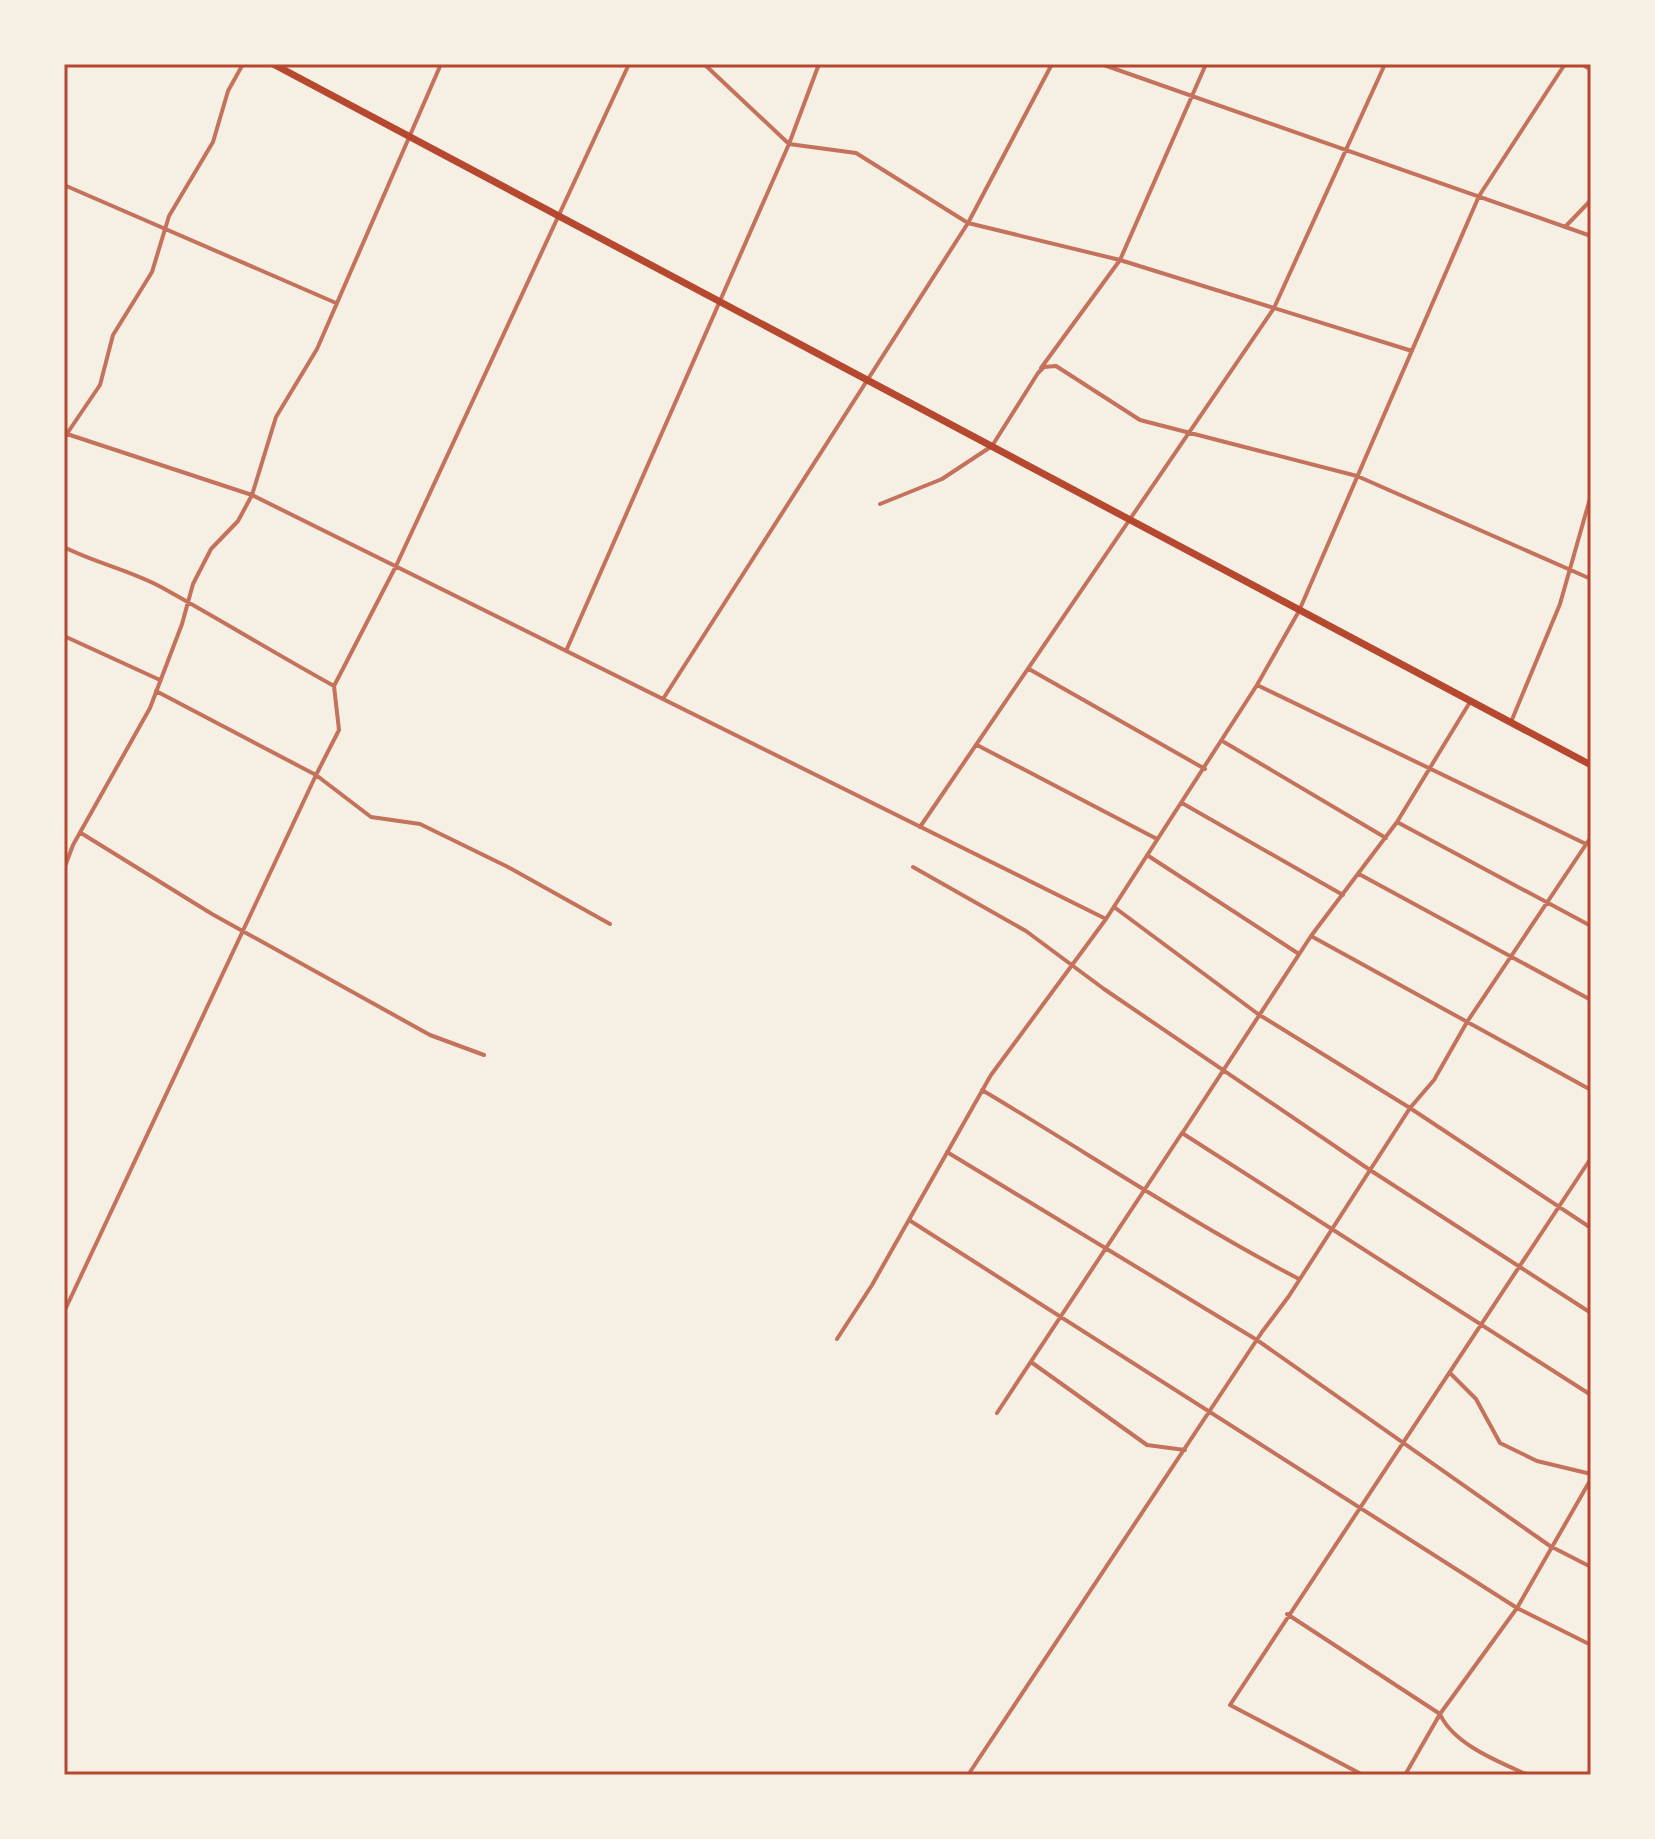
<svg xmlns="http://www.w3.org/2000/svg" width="1655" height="1839" font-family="'Roboto Serif',serif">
<rect width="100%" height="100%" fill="#f6efe4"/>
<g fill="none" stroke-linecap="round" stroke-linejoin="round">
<path stroke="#c5725c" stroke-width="4" d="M704,64l85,80 67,9 112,70 152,37 292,91
M1101,64l490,172
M1582,64l9,6
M64,185l272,118
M1565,227l26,-27
M1041,368l79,-108 86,-196
M64,433l188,62 854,424
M64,438l36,-53 13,-50 39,-63 17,-56 44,-74 15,-51 15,-27
M880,504l62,-25 50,-33 46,-73 6,-6 12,-1 84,54 217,56 234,103
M64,547c31,16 66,23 97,40 58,32 115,67 173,99
M64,636l96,44
M566,651l223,-507 30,-80
M1029,669l176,100
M1257,685l329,159
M156,691l160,84 23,-45 -5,-44 62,-120 233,-502
M663,699l305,-476 84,-159
M1511,722l49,-118 31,-109
M1224,742l162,96
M977,745l180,94
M1182,803l161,92
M1397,822l194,104
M920,827l354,-519 111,-244
M81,833l131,81 218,121 54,20
M1147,855l152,99
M913,867l113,64 78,58 266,181 221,143
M64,869l9,-24 77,-137 32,-84 11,-40 18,-35 27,-28 14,-26 24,-78 41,-68 124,-285
M1359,874l232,126
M1114,907l144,107 152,94 181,120
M1311,936l280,154
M982,1090c106,63 208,132 317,189
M1183,1132l128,-196 86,-114 73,-120
M947,1152l310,188 293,206 41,21
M909,1220l608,388 74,37
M64,1312l252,-537 55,42 49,7 88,43 102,57
M837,1339l35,-54 119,-210 115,-156 151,-234 42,-74 180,-415 86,-132
M1031,1362l116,83 38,5
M1450,1373l26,26 24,44 37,18 54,13
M997,1413l185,-280 409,262
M1287,1614l153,100c13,30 59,48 88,61
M968,1775l294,-443 27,-36 121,-188 24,-28 33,-58 124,-185
M1363,1775l-133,-70 361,-547
M1405,1775l35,-61 77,-106 74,-129"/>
<path stroke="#b5482f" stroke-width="7" d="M273,64l1318,701"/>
</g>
<rect width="1655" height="1839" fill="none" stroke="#f6efe4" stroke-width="132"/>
<rect x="66" y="66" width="1523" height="1707" fill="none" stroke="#b5482f" stroke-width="3"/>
</svg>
